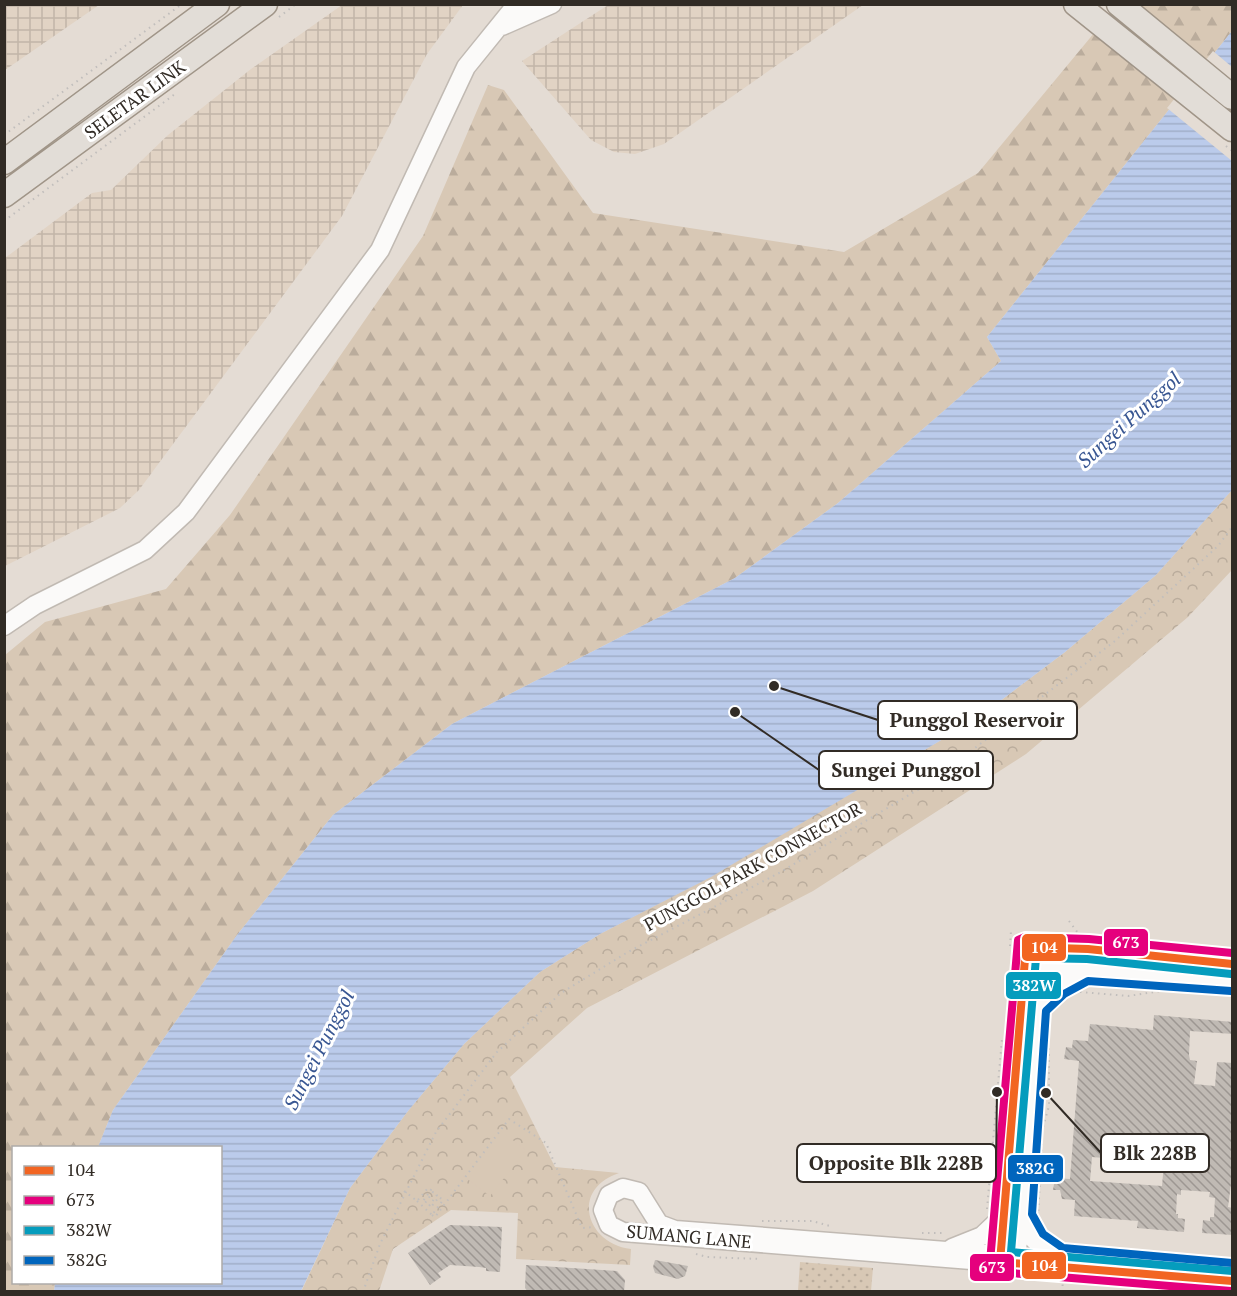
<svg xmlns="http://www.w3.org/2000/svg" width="1237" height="1296" font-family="'PT Serif',serif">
<defs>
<pattern id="industrial-grid" width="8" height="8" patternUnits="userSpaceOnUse" patternTransform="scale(1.5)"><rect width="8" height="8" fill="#e1d3c4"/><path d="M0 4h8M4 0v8" fill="none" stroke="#c2b5a8"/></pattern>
<pattern id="grass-dots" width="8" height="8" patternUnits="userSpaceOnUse" patternTransform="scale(1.5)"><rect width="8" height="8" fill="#d8c8b5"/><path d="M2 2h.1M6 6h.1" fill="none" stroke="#baac9c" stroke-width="1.8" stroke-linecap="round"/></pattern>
<pattern id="forest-firs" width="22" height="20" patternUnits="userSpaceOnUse" patternTransform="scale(1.5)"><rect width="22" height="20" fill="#d8c8b5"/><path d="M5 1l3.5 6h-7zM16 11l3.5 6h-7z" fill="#baac9c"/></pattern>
<pattern id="park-crowns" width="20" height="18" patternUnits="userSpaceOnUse" patternTransform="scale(1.5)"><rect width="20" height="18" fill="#d8c8b5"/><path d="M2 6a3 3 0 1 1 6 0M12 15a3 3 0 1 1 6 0" fill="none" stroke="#baac9c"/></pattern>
<pattern id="water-rules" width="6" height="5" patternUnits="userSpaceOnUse" patternTransform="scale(1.5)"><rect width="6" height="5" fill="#bbcbeb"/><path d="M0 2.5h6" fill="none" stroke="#a1aec9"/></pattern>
<pattern id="building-back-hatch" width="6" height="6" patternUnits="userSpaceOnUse" patternTransform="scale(1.5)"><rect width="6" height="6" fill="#c0bab4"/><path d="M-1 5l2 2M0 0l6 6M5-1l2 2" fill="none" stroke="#9d9792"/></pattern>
</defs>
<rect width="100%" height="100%" fill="#e4dcd4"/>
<path fill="url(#industrial-grid)" d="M5,4h94v1l-94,65z
M342,5h121l-36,49 -85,162 -203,274 -19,18 -115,58v-308l87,-65 19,-3 57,-55 83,-66z
M608,5v-1l255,1 -199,139 -29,10 -21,-2 -23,-12 -69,-79z"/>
<path fill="url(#grass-dots)" d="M800,1262l73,6 -2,23h-73z"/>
<path fill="url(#forest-firs)" d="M1121,5h111v26l-245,306 14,24 -163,142 -103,75 -283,146 -119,91 -96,120 -124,175 -15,37 -84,1v134l41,1 -1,8 -49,1v-637l40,-33 121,-33 64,-74 193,-279 65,-151 16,5 89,123 251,39 134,-79 136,-164z"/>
<path fill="url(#park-crowns)" d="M1232,490v80l-44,47 -162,137 -213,137 -226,117 -77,69 45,90 64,6c-50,17 -32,71 12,76l-1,16 -114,-6 2,-46 -67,-3 -58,39 -14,42 -78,1 49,-104 58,-77 56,-67 76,-72 60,-38 104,-54 271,-160 90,-68 91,-77z"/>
<path fill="#d8c8b5" d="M498,1129l28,21 -36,46 -28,-21z"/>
<path fill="url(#water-rules)" d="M1232,31v459l-76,85 -91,77 -90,68 -264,157 -111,57 -60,38 -76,72 -56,67 -58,77 -49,103 -247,1 1,-9 165,-1v-134l-122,-1 15,-37 124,-175 96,-120 119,-91 283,-146 103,-75 163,-142 -14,-24z"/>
<path fill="#e4dcd4" d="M1213,51l19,16v94l-65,-53z"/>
<path fill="url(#building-back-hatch)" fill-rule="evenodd" d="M1154,1015l79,7v12l-43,-3 -1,24 1,5 7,1 -3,23 21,2 2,-24 16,1v106l-5,38 5,1v27l-31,-2 1,-13 7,1v-4h4l1,-19 -6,-1 1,-5 -29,-2v5l-4,-1 -1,20h2v4l7,1 -1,13 -47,-4 1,-7 -64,-5 1,-16 -13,-1 -2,-9h-7l2,-12 15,1 9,-118 -15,-2 2,-12 6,1 1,-8 15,1 2,-17 63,6zM1092,1157l72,6 -2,23 -72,-5z
M450,1225l52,2 -2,45 -14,-1v-3l-7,-1 -29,-2 -12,8 3,4 -11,8 -22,-32z
M655,1260l33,6 -3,10 -7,3 -23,-6 -2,-6z
M526,1265l91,6 8,9 -1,12h-96l-3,-4z"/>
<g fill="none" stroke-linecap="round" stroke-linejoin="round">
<g stroke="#c1bab3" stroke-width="21">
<path id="minor" d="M502,26l50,-22
M4,626l31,-21 110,-55 41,-38 194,-262 86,-183 51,-63
M1027,965l205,16
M1036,1006l22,-20 27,-16
M1021,1216c7,21 18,31 38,41
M952,1248l30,-12 21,-20
M1000,1262l26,-315 62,2 144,15
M1016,1264l25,-317
M1232,1273l-557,-43 -16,-6 -20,-32 -16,-4 -14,7 -6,15 6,15 14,7 609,49"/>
</g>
<g stroke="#a09588" stroke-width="27">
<path id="major" d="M1076,4l156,125
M1119,4l113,93
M4,162l213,-158
M4,195l261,-191"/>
</g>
<path stroke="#c1bebc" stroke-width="2" stroke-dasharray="1.5 4.5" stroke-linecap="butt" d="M279,17l17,-13
M4,135l178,-131
M1226,146l6,5
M4,221l171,-127
M1069,921l9,12
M1010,946l1,-15
M1080,992l48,4 33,-5
M1043,1127l6,-21v-59
M404,1191l13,10 11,-13 3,2 -8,11 2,2 8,-11 4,3 -8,11 2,1 8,-10 4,3 -11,15
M417,1201l15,14
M987,1209l15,-170
M432,1215l3,2 74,-98 37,24 36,85 12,-1
M1038,1217l4,-73
M762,1221h50l18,5
M922,1233h24
M696,1254l11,3 54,2
M363,1292l17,-48 56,-112 61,-80 64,-59 67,-41 151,-79 150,-90 186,-142 103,-95 14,-19
M1062,1292l1,-11"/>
<use href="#minor" stroke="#fbfaf9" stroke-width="18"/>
<use href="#major" stroke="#e2ddd7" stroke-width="24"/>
<g stroke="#fff" stroke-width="12">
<path id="bus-1" d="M1232,964l-144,-15 -62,-2 -26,315 232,19"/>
</g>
<g stroke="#fff" stroke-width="12">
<path id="bus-2" d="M1231,1291l-232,-19 -6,-2 -3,-8 28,-322 7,-3 64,2 143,14"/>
</g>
<g stroke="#fff" stroke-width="12">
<path id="bus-3" d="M1231,974l-144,-15 -51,-1 -25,294 221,19"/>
</g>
<g stroke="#fff" stroke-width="12">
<path id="bus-4" d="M1231,991l-143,-10 -24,13 -18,17 -14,203 11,20 20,14 169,15"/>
</g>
<use href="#bus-1" stroke="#f26522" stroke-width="8"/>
<use href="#bus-2" stroke="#e5007d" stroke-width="8"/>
<use href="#bus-3" stroke="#059cbd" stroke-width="8"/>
<use href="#bus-4" stroke="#0065bd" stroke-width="8"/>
</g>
<g text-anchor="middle" stroke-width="6" stroke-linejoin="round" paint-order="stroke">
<g font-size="18" fill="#312b25" stroke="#fff">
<text transform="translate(135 100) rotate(-36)" y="6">SELETAR LINK</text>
<text transform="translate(753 867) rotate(-29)" y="6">PUNGGOL PARK CONNECTOR</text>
<text transform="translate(689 1237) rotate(5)" y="6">SUMANG LANE</text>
</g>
<g font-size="20" font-style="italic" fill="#385692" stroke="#fff">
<text transform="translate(1129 420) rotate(-42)" y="7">Sungei Punggol</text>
<text transform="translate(319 1050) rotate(-63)" y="7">Sungei Punggol</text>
</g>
</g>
<path fill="none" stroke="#312b25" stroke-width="2" d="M774 686L878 720M735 712L819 770M1046 1093L1101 1153M997 1092L996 1163"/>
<g fill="#312b25" stroke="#fff" stroke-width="2">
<circle cx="774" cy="686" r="6"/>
<circle cx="735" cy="712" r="6"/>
<circle cx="1046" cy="1093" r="6"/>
<circle cx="997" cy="1092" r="6"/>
</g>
<g fill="#fff" stroke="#312b25" stroke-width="2">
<rect x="878" y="701" width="199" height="38" rx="6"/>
<rect x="819" y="751" width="174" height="38" rx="6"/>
<rect x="1101" y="1134" width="108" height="38" rx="6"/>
<rect x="797" y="1144" width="199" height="38" rx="6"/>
</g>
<g font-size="20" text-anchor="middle" font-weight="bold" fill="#312b25">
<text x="977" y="727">Punggol Reservoir</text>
<text x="906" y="777">Sungei Punggol</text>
<text x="1155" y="1160">Blk 228B</text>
<text x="896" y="1170">Opposite Blk 228B</text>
</g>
<g stroke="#fff" stroke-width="2">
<rect x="1103" y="928" width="46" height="29" rx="6" fill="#e5007d"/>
<rect x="1021" y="933" width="46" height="29" rx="6" fill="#f26522"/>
<rect x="1005" y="971" width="57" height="29" rx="6" fill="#059cbd"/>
<rect x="1007" y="1154" width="57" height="29" rx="6" fill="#0065bd"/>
<rect x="1021" y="1251" width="46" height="29" rx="6" fill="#f26522"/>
<rect x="969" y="1253" width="46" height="29" rx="6" fill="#e5007d"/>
</g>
<g font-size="16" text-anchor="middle" font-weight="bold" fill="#fff">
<text x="1126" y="948">673</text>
<text x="1044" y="953">104</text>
<text x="1034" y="991">382W</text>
<text x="1035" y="1174">382G</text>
<text x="1044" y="1271">104</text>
<text x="992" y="1273">673</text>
</g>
<rect width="1237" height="1296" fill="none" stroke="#312b25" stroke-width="12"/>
<rect x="12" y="1146" width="210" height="138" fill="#ffffff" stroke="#adaaa8" stroke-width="1.5"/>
<rect x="24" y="1166" width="30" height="9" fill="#f26522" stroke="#adaaa8" stroke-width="1.5"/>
<text x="66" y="1176" font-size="18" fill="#312b25">104</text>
<rect x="24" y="1196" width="30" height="9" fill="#e5007d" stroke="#adaaa8" stroke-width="1.5"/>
<text x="66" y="1206" font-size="18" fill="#312b25">673</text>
<rect x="24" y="1226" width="30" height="9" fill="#059cbd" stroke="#adaaa8" stroke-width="1.5"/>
<text x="66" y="1236" font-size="18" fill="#312b25">382W</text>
<rect x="24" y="1256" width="30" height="9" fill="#0065bd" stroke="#adaaa8" stroke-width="1.5"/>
<text x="66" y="1266" font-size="18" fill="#312b25">382G</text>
</svg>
